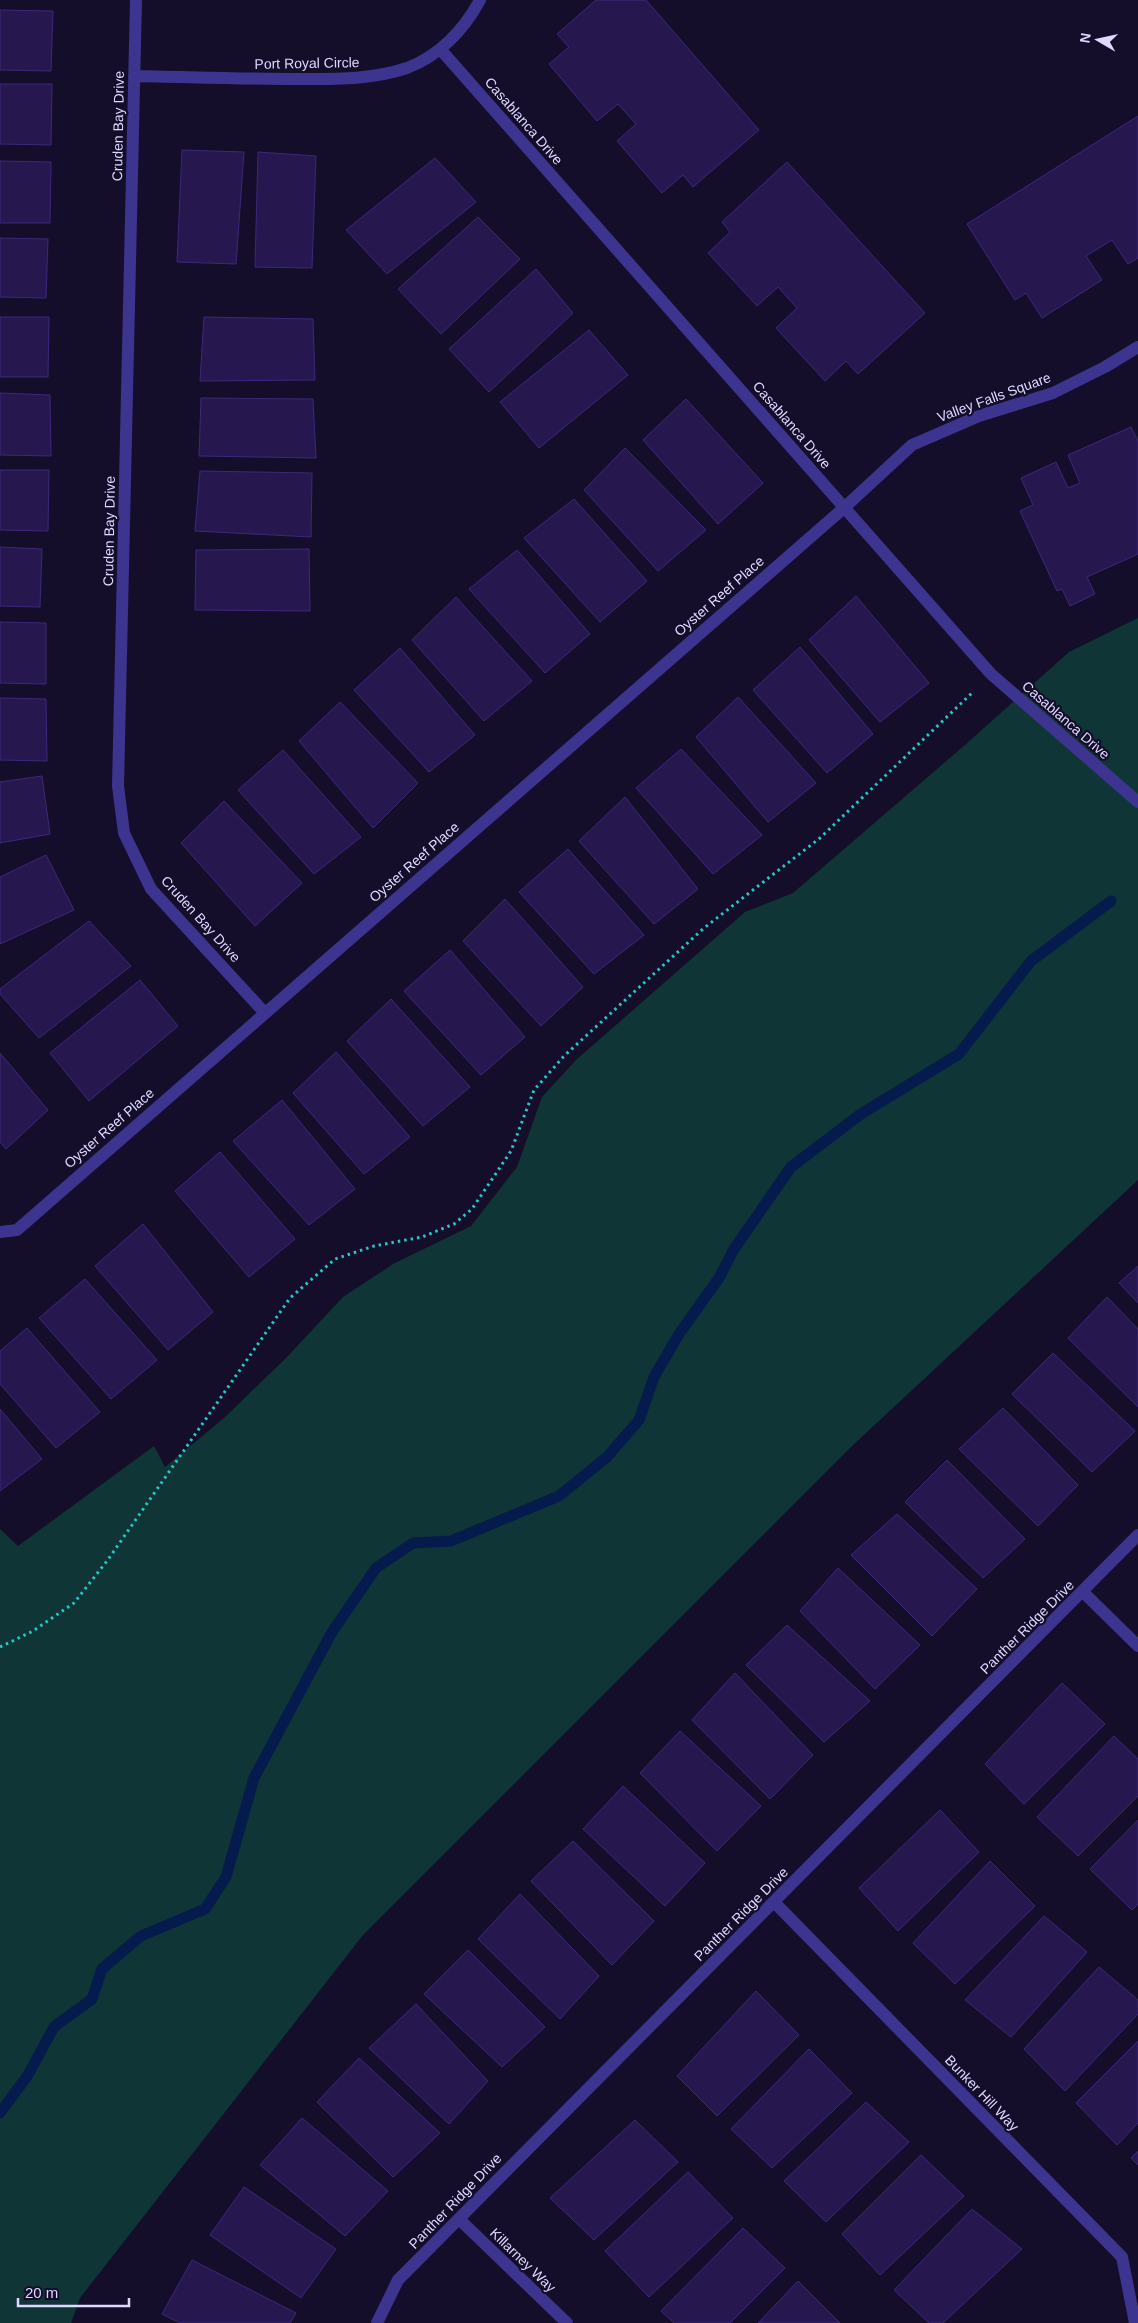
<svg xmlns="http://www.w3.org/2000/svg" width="1138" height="2323" font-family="Helvetica,sans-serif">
<rect width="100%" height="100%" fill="#140e2b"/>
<path fill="#103536" d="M1138,618v562l-286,266 -489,489 -283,363 -9,25h-71v-794l18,17 136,-100 11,21 59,-49 63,-61 56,-60 50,-33 78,-38 46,-59 25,-70 34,-37 169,-148 48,-19 172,-148 104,-93z"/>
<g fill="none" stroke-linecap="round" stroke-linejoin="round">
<path stroke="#051b4d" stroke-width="11" d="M0,2113l28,-38 26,-48 38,-28 10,-30 39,-33 64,-27 21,-32 28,-99 78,-146 44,-64 37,-25 38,-2 108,-45 48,-39 32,-37 15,-43 25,-43 40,-56 15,-29 57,-82 70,-53 98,-60 72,-93 80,-60"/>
</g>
<path fill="#26184e" stroke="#3d287c" d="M596,0h50l113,130 -66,57 -10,-12 -21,18 -45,-52 19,-17 -18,-20 -21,17 -48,-57 20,-17 -12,-13z
M0,10l53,1 -2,60 -51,-1z
M0,84h52l-1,61 -51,-1z
M1138,116v142l-10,6 -16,-24 -26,16 16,24 -60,38 -16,-25 -11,7 -48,-76z
M182,150l62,2 -8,112 -59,-2z
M258,152l58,4 -4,112 -57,-1z
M435,158l41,44 -89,72 -41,-44z
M0,161l51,1 -1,61h-50z
M787,162l138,151 -67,61 -12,-13 -21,20 -49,-53 21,-20 -19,-21 -21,19 -49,-53 22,-21 -8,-10z
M478,217l42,42 -79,75 -43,-45z
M0,238l48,1 -2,59 -46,-1z
M536,269l37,44 -84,79 -40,-43z
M0,317h49l-1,60h-48z
M204,317l109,2 2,61 -115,1z
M589,330l39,45 -89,73 -39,-46z
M0,393l50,2 1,61 -51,-1z
M201,398l112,1 3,59 -117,-2z
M686,399l77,84 -45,41 -75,-84z
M1131,427l7,14v113l-51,23 8,17 -25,12 -8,-17 -5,2 -37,-80 13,-6 -12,-27 35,-16 12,26 12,-5 -12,-28z
M625,448l81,82 -48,41 -74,-81z
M0,470h49l-1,61 -48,-1z
M200,471l112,2 -1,64 -116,-6z
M574,499l73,82 -47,41 -76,-84z
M0,547l42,2 -2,58 -40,-1z
M309,549l1,62 -115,-1 1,-60z
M517,550l73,84 -45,39 -76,-84z
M856,596l73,87 -49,39 -71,-82z
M456,597l76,84 -48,40 -72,-81z
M0,622l46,1v61l-46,-1z
M800,647l73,87 -46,39 -74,-83z
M400,648l75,87 -46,37 -75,-82z
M738,697l78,86 -48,39 -72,-85z
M0,698l46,1 1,62 -47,-1z
M340,702l78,81 -45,45 -74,-87z
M681,749l81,86 -49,39 -77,-86z
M283,750l78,87 -47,37 -76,-84z
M42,776l8,58 -50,9v-61z
M625,797l73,92 -44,35 -75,-83z
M224,801l78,82 -47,43 -74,-83z
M568,849l76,86 -50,39 -75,-82z
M46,855l28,55 -74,34v-67z
M505,899l78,88 -42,39 -78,-85z
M89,921l42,45 -92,72 -39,-44v-5z
M450,950l75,87 -44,38 -77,-84z
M140,980l38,46 -89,75 -39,-48z
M391,999l79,88 -47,39 -76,-85z
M336,1052l74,85 -46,37 -71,-81z
M0,1053l48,57 -42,39 -6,-7z
M282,1100l73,89 -46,36 -76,-84z
M220,1152l75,87 -46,38 -74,-86z
M143,1224l70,88 -45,38 -73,-84z
M1138,1266v37l-19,-20z
M85,1279l72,81 -46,39 -72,-81z
M1107,1297l31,32v78l-70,-69z
M27,1328l73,84 -44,36 -56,-64v-33z
M1053,1353l82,78 -43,41 -80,-78z
M1003,1408l75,77 -40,41 -79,-77z
M0,1409l42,50 -42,32z
M947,1460l78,79 -42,39 -78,-76z
M897,1514l80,75 -45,47 -81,-81z
M838,1568l82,77 -45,44 -75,-78z
M787,1625l83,76 -46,41 -78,-77z
M735,1673l78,82 -43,44 -78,-79z
M1062,1683l43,41 -81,80 -39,-40z
M680,1731l81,75 -44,45 -77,-78z
M1114,1736l24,23v37l-60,60 -41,-39z
M623,1786l82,77 -40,43 -82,-77z
M940,1810l39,42 -81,79 -39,-43z
M1138,1820v84l-6,6 -42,-41z
M573,1841l81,80 -42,44 -81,-84z
M990,1861l45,45 -80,78 -42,-41z
M520,1894l79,82 -39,43 -82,-80z
M1044,1916l43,36 -76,85 -46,-37z
M468,1950l77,77 -43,40 -78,-73z
M1099,1967l39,33v14l-73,77 -41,-42z
M756,1991l43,44 -82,81 -40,-40z
M416,2004l72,77 -39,43 -80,-76z
M1138,2041v82l-21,22 -41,-42z
M809,2049l43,44 -80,75 -41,-39z
M359,2058l81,75 -47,44 -76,-75z
M866,2102l43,40 -83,80 -42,-41z
M302,2118l86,73 -43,45 -85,-71z
M635,2120l43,42 -84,78 -44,-42z
M1138,2151v14l-7,-7z
M921,2155l43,41 -84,79 -38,-41z
M688,2172l45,46 -84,79 -44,-46z
M244,2187l92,62 -35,49 -91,-63z
M972,2209l50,40 -79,74h-14l-35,-33z
M743,2228l42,40 -55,55h-56l-13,-12z
M192,2260l104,53 -6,10h-110l-18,-9z
M798,2281l42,42h-82z"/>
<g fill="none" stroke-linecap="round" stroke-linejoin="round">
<path stroke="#23c8c7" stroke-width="3" stroke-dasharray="2.5 4" stroke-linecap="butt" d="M0,1647l33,-16 41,-28 33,-42 183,-263 45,-39 39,-13 48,-9 32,-13 18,-15 39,-58 23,-61 30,-34 140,-128 116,-90 153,-146"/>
<path stroke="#3c348f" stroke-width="12" d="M136,0l-18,786 6,47 27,56 113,123
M441,50l550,624 147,128
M134,76c55,1 109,3 164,3 36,0 73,1 109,-11 32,-12 57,-38 73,-68
M0,1232l17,-2 828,-723 67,-62 67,-29 74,-23 52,-26 33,-20
M1083,1592l55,54
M774,1902l348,355 13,66
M459,2219l108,104
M377,2323l21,-43 740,-745"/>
</g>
<g text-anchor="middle" stroke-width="4.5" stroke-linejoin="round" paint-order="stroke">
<g font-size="14" fill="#dfd8ff" stroke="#140e2b">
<text transform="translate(307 63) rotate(-1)" y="5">Port Royal Circle</text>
<text transform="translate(524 121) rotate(49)" y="5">Casablanca Drive</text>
<text transform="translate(118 126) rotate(-89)" y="5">Cruden Bay Drive</text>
<text transform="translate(994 397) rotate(-20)" y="5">Valley Falls Square</text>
<text transform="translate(792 425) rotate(49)" y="5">Casablanca Drive</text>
<text transform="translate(109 531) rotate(-89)" y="5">Cruden Bay Drive</text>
<text transform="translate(719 596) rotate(-41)" y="5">Oyster Reef Place</text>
<text transform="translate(1066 720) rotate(41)" y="5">Casablanca Drive</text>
<text transform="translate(414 862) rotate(-41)" y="5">Oyster Reef Place</text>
<text transform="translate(201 919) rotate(48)" y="5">Cruden Bay Drive</text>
<text transform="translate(109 1128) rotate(-41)" y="5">Oyster Reef Place</text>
<text transform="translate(1027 1627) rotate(-45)" y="5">Panther Ridge Drive</text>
<text transform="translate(741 1914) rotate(-45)" y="5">Panther Ridge Drive</text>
<text transform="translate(982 2093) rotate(46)" y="5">Bunker Hill Way</text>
<text transform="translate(455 2201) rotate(-46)" y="5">Panther Ridge Drive</text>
<text transform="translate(523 2260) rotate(44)" y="5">Killarney Way</text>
</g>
</g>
<g transform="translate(1098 40) rotate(279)" stroke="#140e2b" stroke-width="4" paint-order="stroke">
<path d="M0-4L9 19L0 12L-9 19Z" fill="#dfd8ff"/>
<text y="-8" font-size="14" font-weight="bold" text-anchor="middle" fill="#dfd8ff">N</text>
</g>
<path d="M18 2298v8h111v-8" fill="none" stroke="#dfd8ff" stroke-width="2.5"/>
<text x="25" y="2298" font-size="15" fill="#dfd8ff" stroke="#140e2b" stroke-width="4" paint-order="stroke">20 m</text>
</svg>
